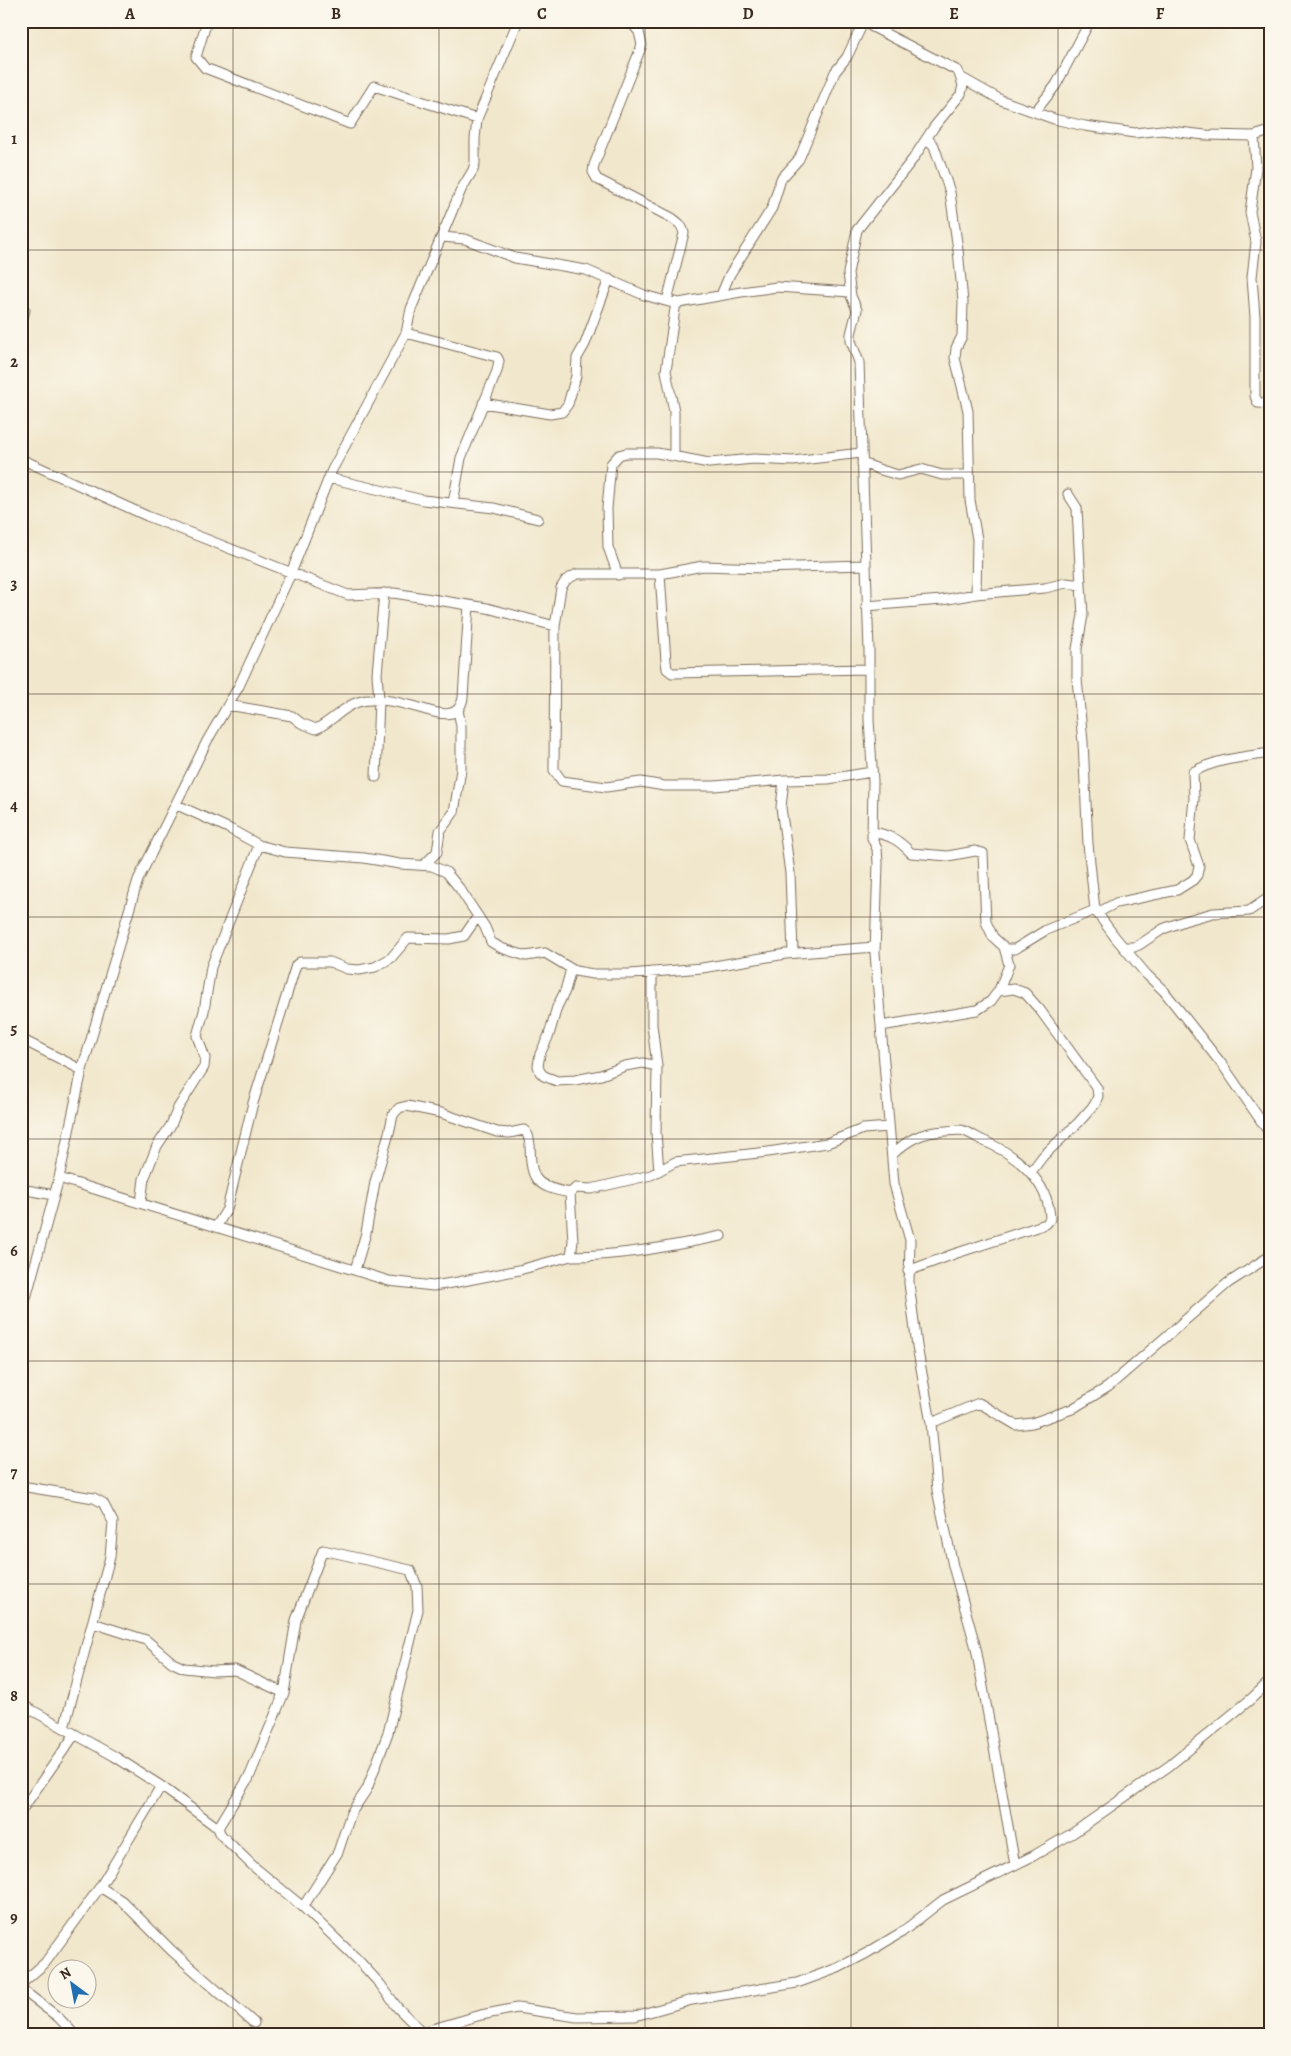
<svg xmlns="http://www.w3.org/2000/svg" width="1291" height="2056" font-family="Alegreya,serif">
<rect width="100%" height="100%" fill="#fbf7ec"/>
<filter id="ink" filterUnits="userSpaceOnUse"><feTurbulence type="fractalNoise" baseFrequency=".02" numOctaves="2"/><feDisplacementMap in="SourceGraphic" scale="10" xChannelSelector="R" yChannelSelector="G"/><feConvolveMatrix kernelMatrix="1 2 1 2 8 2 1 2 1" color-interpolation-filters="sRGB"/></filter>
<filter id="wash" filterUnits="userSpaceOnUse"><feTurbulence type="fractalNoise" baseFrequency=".0096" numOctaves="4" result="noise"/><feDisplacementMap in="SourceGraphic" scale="20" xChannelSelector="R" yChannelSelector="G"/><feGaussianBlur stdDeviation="1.12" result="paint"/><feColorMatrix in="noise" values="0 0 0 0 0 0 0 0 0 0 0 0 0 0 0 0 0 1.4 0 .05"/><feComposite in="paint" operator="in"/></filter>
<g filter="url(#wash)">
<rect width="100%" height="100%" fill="#f1e7cc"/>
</g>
<g filter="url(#ink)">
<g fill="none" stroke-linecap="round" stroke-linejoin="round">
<g stroke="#7b6c5b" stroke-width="11">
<path id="minor" d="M207,21l-11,36 9,11 145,56 24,-38 103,33
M630,21l9,11 3,13 -48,120 -1,7 4,7 75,39c7,5 10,7 12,15l-17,68
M861,21l97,50 5,14 -2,9 -27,33 -21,32 -56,71 -9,43 3,23 6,14 -6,24v7l8,21 10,289v69l4,61 -1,57 5,11 1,14 -3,90 19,231 16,56 -1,43 8,63 14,77 6,67 16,76 23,82 39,217
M962,78l39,22 53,19 31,7 50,7 27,-3 43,5 49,1 16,-5
M1035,112l21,-27 34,-64
M1254,136l2,32 -6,44 6,30 -4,35 3,40v79l3,7 12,1
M927,138l7,8 16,46 8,58 5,52 -1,34 -6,12 -1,10 13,53 2,89 7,39 -1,55
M442,237l23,2 50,19 71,12 58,25 25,7 10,1 62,-11 36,-5 73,5
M721,295l9,-21 42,-66 9,-29 18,-20 36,-87 12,-15 16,-34
M21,309l4,1 -4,16
M406,333l91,24 2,4 -2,10 -36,87 -8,45
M483,403l67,11 12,-2 6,-8 8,-28 1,-18 8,-14 24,-65
M674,456v-45l-8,-40 10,-69
M21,459l126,57 201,79 46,-2 93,15 68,18
M862,463l19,7 17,5 23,-6 21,6h27
M329,478l94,22 71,8 44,11
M1068,494l9,14 4,77
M864,565l-101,3 -60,-2 -43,8 6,87 1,8 5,4 196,-4
M660,574h-83l-11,6 -5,8 -6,38 -1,144 8,11 44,6 35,-5 23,4h50l70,-6 44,-1 44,-7
M618,575l-10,-28 -1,-39 4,-44 8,-9 7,-2h31l52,10 45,-4 39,2 68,-8
M866,606l76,-6 34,-6 69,-6 21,-5 15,2 2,30 -6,34v30l6,63 5,102 7,66 20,27 31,37 18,17 60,76 46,67
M228,705l64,11 9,7 15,6c15,-7 27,-22 42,-27 16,-5 35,-1 50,3 18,3 50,22 55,-7l6,-93
M376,777l3,-77 -2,-26 7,-81
M784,780l-3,27 9,66 3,80
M177,805l51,23 31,17 26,7 79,6 36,6 32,2 14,6 14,17 25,38 6,15 10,6 25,8 19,-3 30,18 18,3h37l72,-6 84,-14 89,-7
M872,832c18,3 27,8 39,21l37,3 27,-5 8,2 3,69 7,15 11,10 5,18 -10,25 -8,11 -14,9 -96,16
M424,865l13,-13 3,-21 14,-19 7,-42v-44l-3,-16
M1097,913l19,-10 61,-13 16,-10 4,-5 2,-9 -9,-26 4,-41 -1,-27c23,-13 50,-15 77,-19
M1123,947h11l5,-2 24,-16 21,-8 29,-8 36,-2 21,-14
M1005,949h10l31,-19 49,-20
M571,969l-6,22 -8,16 -8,28 -9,19 -2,12 2,6 4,4 13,5 18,-1 26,-5 24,-9 18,-3 14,3
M652,972v53l5,41 -1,67 3,38
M998,991l16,-2 11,4 15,17 57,78 1,8 -3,8 -17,19 -35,33 -12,16
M21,1039l61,31
M892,1155c16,-16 30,-23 54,-24 4,0 10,-1 15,-1 7,2 15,7 21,10 33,14 67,40 68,79l-4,5 -92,30 -46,17
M59,1178l330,103 44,5 25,-4 61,-12 52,-14 2,-15 -3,-48 6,-5 15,1 60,-14 24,-13 93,-10 59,-9 36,-14 26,-2
M21,1189l33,6
M141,1202l3,-23 13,-33 14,-21 7,-17 26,-41 1,-9 -8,-22 7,-25 7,-44 48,-122
M216,1227l11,-18 26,-106 43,-138 4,-3h30l17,7 12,1 16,-3 16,-9 17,-20 41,1 15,-3 14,-20
M571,1256c51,0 100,-10 150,-20
M355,1270l11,-37 9,-51 14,-49 4,-18 6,-7 8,-2 34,7 56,19 12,1 15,-3c5,4 5,9 6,15 1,35 4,41 40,48
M21,1316l38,-138 23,-108 56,-190 69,-139 32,-55 52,-113 41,-103 74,-137 5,-24 50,-119 12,-20 2,-7v-24l2,-20 41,-98
M931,1423l48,-20 37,22 16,-2 40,-14 36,-22 120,-104 42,-27
M21,1486l73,12 9,5 10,19 -3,35 -46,171
M93,1623l53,17 27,23 11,5 30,3 21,-1 49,23 -3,5
M21,1704l93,52 47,30 57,42 3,7 32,31 50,41 56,54 21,23 17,23 25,25
M248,1780l36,-87 12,-73 27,-70 87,20 7,16 1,24 -30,123 -21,56 -16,24 -13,39 -35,55
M21,1811l54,-77
M218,1828l32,-53
M100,1887l22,14 50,50 82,72
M21,1984l24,-21 55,-76 61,-101
M21,1989l37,28 17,18
M418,2035l4,-3 59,-17 36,-7 60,9 58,-1 57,-16 105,-17 41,-15 29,-15 35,-21 41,-32 90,-44 40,-23 96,-67 82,-67 19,-18"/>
</g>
<use href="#minor" stroke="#fff" stroke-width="9"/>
</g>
</g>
<path fill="none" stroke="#3b2a1e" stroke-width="1" stroke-opacity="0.55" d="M233,21v2014M439,21v2014M645,21v2014M851,21v2014M1058,21v2014M21,250h1249M21,472h1249M21,694h1249M21,917h1249M21,1139h1249M21,1361h1249M21,1584h1249M21,1806h1249"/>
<rect width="1291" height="2056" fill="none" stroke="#fbf7ec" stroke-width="55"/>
<g transform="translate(72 1984) rotate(328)"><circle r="24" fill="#fbf7ec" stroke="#aea59a"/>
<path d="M0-4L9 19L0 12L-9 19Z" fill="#1f6fb2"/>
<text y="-8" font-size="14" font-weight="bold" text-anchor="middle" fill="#3b2a1e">N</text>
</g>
<rect x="28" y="28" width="1236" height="2000" fill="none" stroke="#3b2a1e" stroke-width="2"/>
<g font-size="16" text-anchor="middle" font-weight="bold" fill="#3b2a1e">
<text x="130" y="19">A</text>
<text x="336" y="19">B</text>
<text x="542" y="19">C</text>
<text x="748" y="19">D</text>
<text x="954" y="19">E</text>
<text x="1160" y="19">F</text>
<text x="14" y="144">1</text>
<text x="14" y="367">2</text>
<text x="14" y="589">3</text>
<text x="14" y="811">4</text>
<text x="14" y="1034">5</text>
<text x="14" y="1256">6</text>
<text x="14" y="1478">7</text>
<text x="14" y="1701">8</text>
<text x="14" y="1923">9</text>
</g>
</svg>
